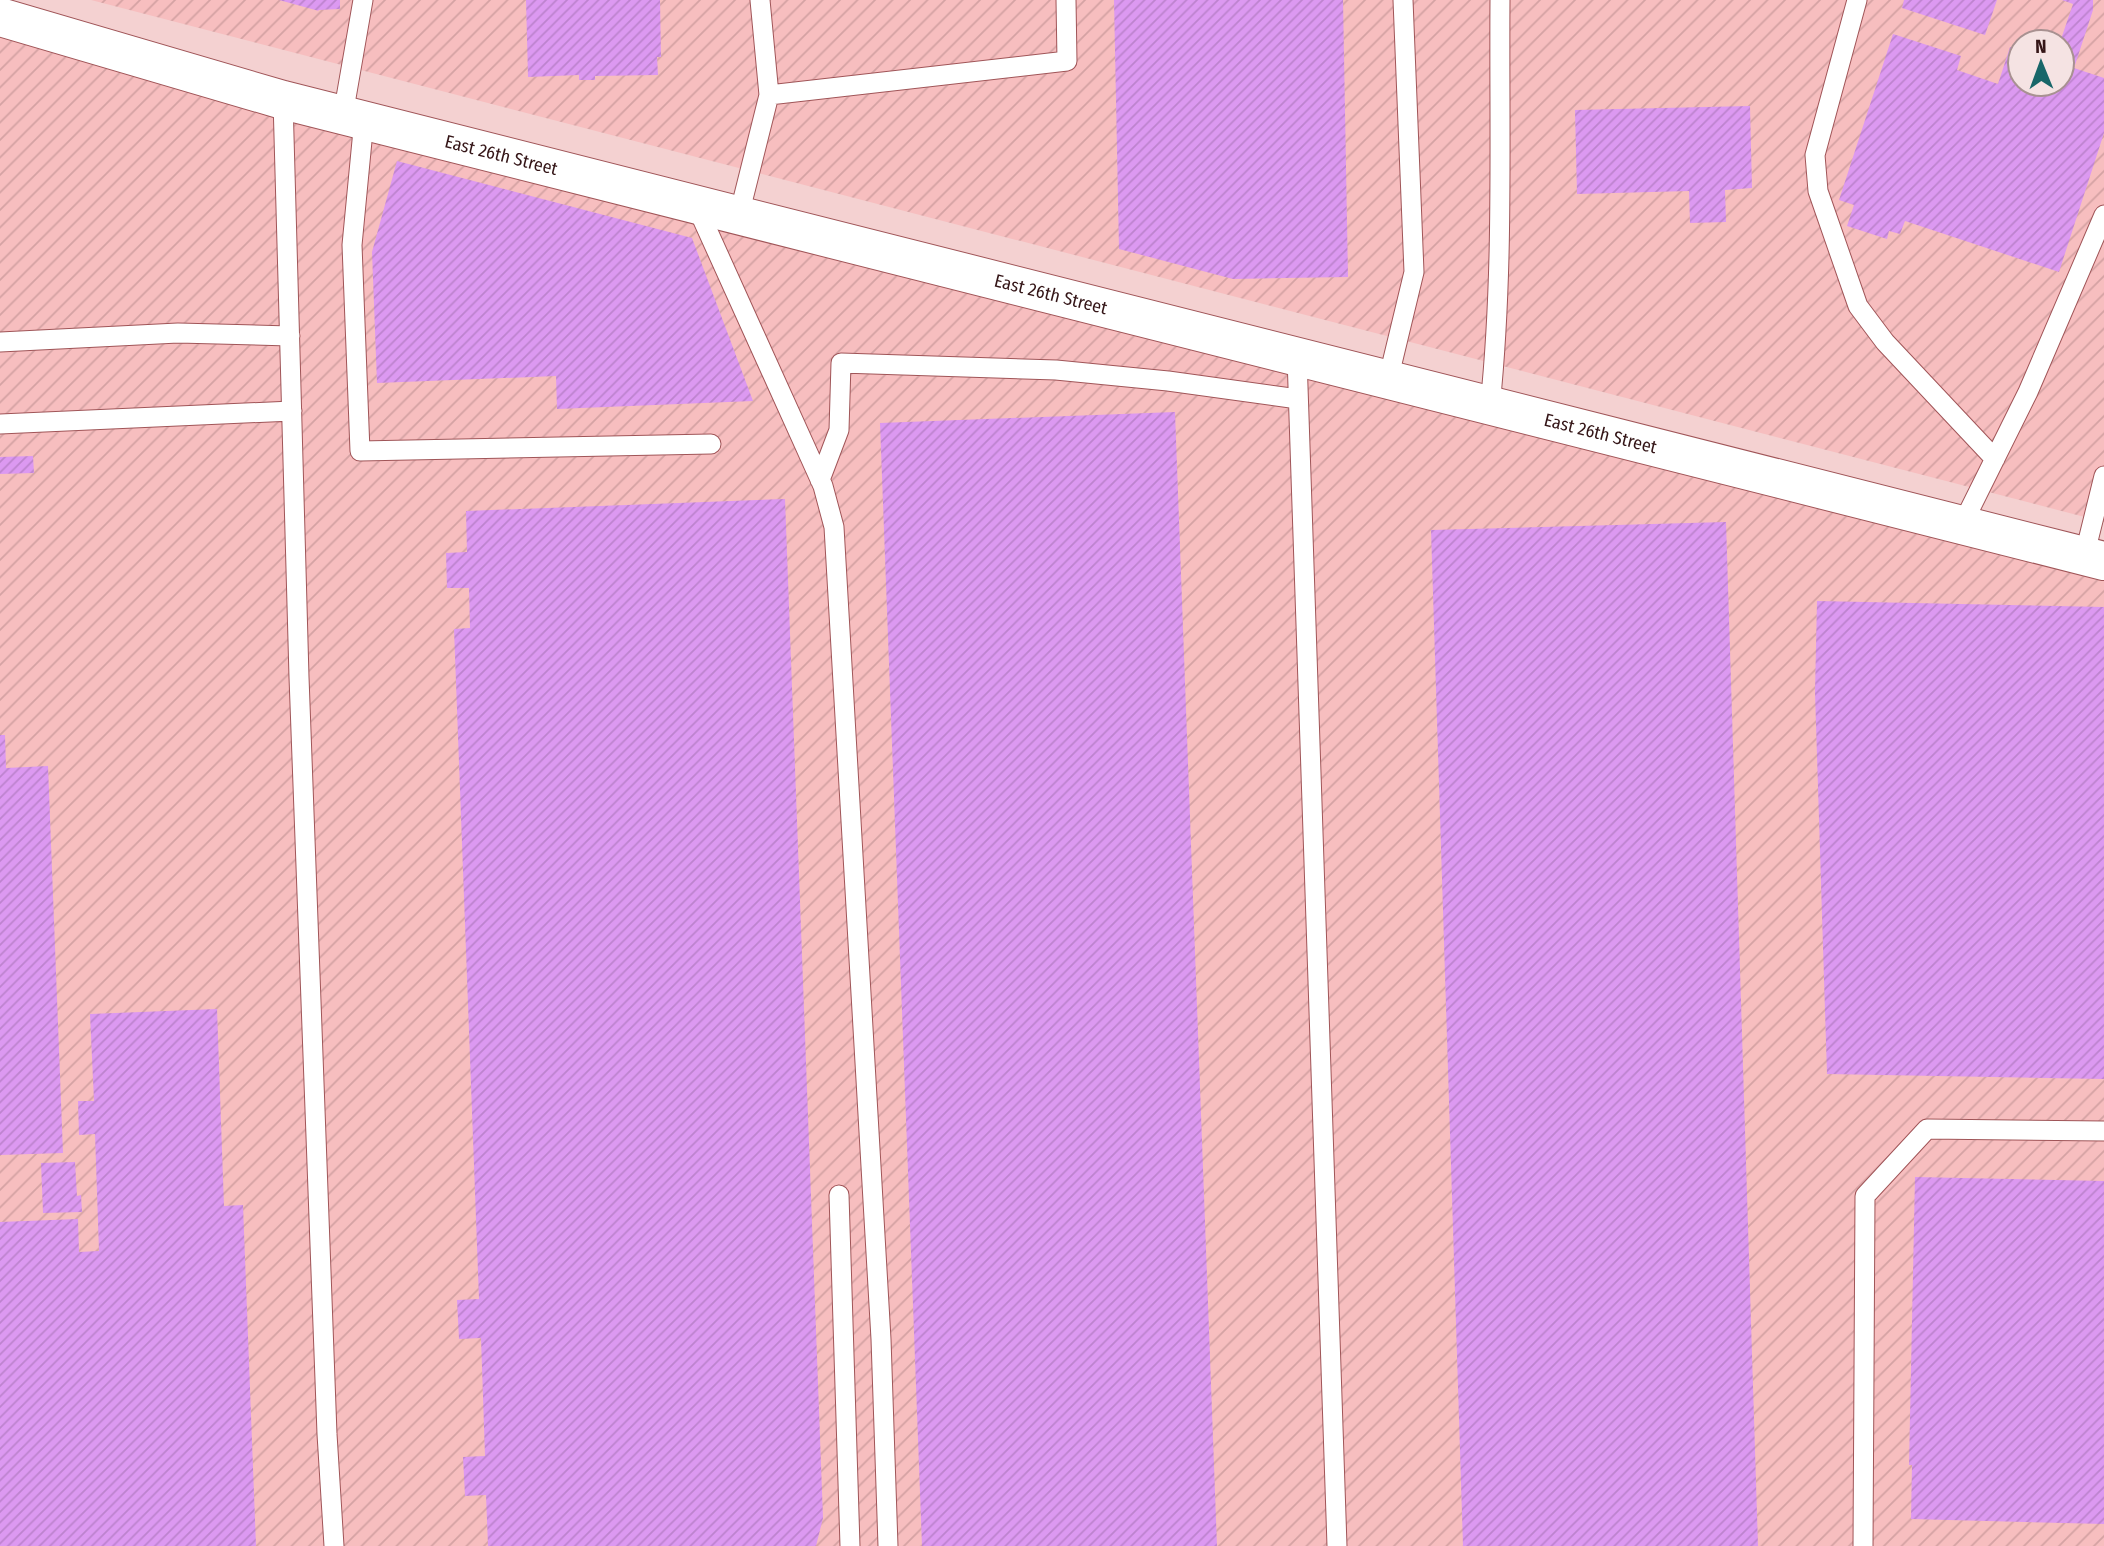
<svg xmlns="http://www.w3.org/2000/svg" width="2104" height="1546" font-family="'Fira Sans Condensed',sans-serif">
<defs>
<pattern id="industrial-furrows" width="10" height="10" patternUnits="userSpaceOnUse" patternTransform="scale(1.75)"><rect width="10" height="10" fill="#f7bebf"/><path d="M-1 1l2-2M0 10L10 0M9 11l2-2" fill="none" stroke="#d4a2a3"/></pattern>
<pattern id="building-hatch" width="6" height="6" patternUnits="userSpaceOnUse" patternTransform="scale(1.75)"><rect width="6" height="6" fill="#dc99f1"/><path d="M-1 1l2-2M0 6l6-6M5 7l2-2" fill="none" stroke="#bd83ce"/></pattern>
</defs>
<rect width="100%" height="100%" fill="#f4d1d1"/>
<path fill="url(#industrial-furrows)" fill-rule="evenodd" d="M91,0h2013v522zM2020,42h42v42h-42z
M0,27l2104,554v965h-2104z"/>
<path fill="url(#building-hatch)" d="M279,0h61v9l-22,1 1,1z
M526,0h134l1,57h-4l1,18 -63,1v4h-16v-5l-51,2z
M1114,0h229l5,277 -115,2 -114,-30z
M1904,0h93l-12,35 -83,-27z
M2062,0h31v10l-19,58 30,10v55l-45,139 -154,-51 -5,13 -11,-3 -2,8 -40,-13 7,-21 -15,-5 54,-166 68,22 -4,14 41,14 12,-37 10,3v34h42v-42h-2l13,-38z
M1750,106l2,82 -27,2 1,32 -36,1 -1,-32 -112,3 -2,-84z
M397,161l295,77 61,163 -196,8 -1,-33 -179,7 -5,-131z
M1175,412l42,1134h-295l-42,-1123z
M33,456l1,17 -34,1v-17z
M785,499l38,1019 -7,28h-328l-2,-51 -21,1 -2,-39 22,-1 -4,-118 -22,1 -2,-39 22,-1 -25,-670 16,-1 -1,-40h-22l-1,-35 21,-1 -1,-41z
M1726,522l32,1024h-295l-32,-1016z
M1817,601l287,6v472l-277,-5 -12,-382z
M0,735h5l1,33 42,-2 15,387 -63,2z
M217,1009l7,197 19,-1 13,341h-256v-324l78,-3 1,33 20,-1 -4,-117 -16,1 -1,-34h16l-4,-87z
M75,1162l2,34 4,-1 1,17 -39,1 -2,-50z
M1915,1177l189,4v343l-193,-5 1,-54h-3z"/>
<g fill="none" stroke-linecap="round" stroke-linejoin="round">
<g stroke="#a05558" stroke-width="21">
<path id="lane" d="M1857,0l-42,155 3,36 40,115 27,36 110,117
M769,95l298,-34 -1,-61
M283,100l16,577 28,757 7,112
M343,115l20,-115
M364,120l-12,125 8,206 351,-7
M696,205l127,281 11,41 47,812 7,207
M739,215l30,-120 -9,-95
M0,342l178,-9 112,3
M1297,357l40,1189
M1388,380l26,-108 -11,-272
M1490,406c14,-135 9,-271 10,-406
M0,424l292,-13
M820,480l19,-50 2,-67 215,7 112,11 130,18
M1962,525l66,-133 76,-177
M2084,557l20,-81
M839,1195l11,351
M1863,1546l2,-350 62,-67 177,2"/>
</g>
<g stroke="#a05558" stroke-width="40">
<g id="secondary">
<path id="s1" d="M0,17l283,83 1821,461"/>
</g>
</g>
<use href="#lane" stroke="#fff" stroke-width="19"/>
<use href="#secondary" stroke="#fff" stroke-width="38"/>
</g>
<g text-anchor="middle" stroke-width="7" stroke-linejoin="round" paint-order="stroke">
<g font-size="18" fill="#341517" stroke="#f5e3e3">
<text dy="6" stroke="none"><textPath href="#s1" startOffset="520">East 26th Street</textPath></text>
<text dy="6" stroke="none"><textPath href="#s1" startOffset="1087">East 26th Street</textPath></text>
<text dy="6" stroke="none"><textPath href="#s1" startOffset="1654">East 26th Street</textPath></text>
</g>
</g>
<g transform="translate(2041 63) rotate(359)"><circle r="33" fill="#f5e3e3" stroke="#a89191" stroke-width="2"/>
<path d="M0-5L12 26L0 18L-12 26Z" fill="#186669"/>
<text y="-10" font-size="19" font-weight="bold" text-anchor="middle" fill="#341517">N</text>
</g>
</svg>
